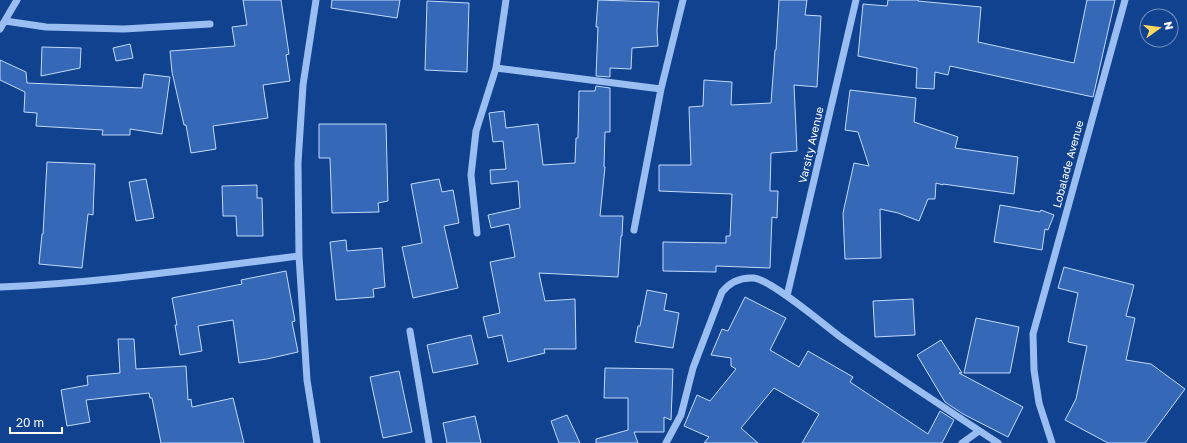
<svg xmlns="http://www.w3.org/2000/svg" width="1187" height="443" font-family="'Golos Text',sans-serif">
<rect width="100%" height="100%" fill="#11428f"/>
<path fill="#3569b7" stroke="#c2dafd" d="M243,0h38l8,54 -3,1 4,26 -27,4 5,33 -55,8 3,23 -25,4 -5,-28h-2l-12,-53 -2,-21 65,-5 -3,-19 15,-2z
M332,0h68l-3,18 -66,-10z
M598,0l61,2 -2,29 1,15 -26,2 -1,21 -21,-1v9l-14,-1 2,-49h-2z
M779,0h28l-2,15 16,1 -4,71 -23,-2 3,66 -26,2 -1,38h8l-1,27 -5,-1 -2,51 -54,-2v6l-53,-1v-29l63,1v-7h4l2,-42 -73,-3v-26h32l-2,-58 14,-1 1,-26 28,2 -1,23 40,-2 4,-53h1z
M888,0h30v1l63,6 -3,35 96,21 13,-63h28l-22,97 -143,-31 -2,9 -13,-3 -1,17 -18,-1 1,-20 -59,-12 5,-52 24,2z
M427,1l42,2 -2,69 -42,-2z
M130,44l3,14 -17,3 -3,-13z
M42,47l39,1 -1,20 -39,8z
M0,60l26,12 1,11 115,5 2,-14 26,3 -8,57 -32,-5v6h-28l1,-5 -67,-4 1,-13 -13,-1 1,-20 -25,-12z
M596,86l14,2v44h-5l-1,35h1l-5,49h23l-1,20h-1l-3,41 -79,-4 6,28 30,-2 1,50h-32l1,4 -37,9 -6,-27 -14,3 -5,-21 17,-4 -10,-51 25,-5 -6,-33 -18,4 -3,-13 32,-7 -2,-27 -27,3 -1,-14 16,-1 -3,-28 -10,1 -4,-29 15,-2 2,17 32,-4 5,41 32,-2 1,-25h2l1,-47h16z
M850,90l66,8 -2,24 44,15 -3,11 63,9 -4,37 -71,-10v1l-7,-2 -1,16h-7l-9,22 -21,-8 -18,-4 1,49 -36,1 -2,-46 11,-50 15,3 -11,-34 -13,-2z
M319,124h67l2,77 -10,2 1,9 -47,1 -2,-55h-11z
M47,162l48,2 -2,51 -5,-1 -6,54 -43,-4 3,-30h1z
M146,179l8,39 -18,3 -7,-39z
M439,179l3,13 11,-2 6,33 -15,3 14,62 -45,10 -11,-51 20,-4 -11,-59z
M257,185v13h5l1,38h-26l-1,-20h-13l-1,-30z
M1000,205l40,7 1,-2 13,5 -6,15 -3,-1 -3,21 -48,-8z
M346,240l1,11 35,-3 3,39 -12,2 1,8 -38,3 -6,-58z
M1064,267l70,18 -8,31 9,2 -9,42 25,4 34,25 -40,54h-37l-43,-23 11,-21 11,-53 -19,-4 10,-49 -20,-5z
M286,271l9,50 -3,1 6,30 -31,7 -28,4 -6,-43 -35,6 4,25 -22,4 -5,-30h2l-5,-27 70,-14 -1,-4z
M647,290l20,4 -3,16 15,3 -6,35 -38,-6 3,-16h2z
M745,297l41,21 -16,32 29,17 9,-16 45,26 -3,5 78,52 12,-23 14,9 -12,23h-140l17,-29 -45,-26 -33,40 17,15h-54l5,-6 -25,-11 13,-31 13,6 26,-32 -5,-3v-8l-20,-3 11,-26 6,2z
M913,299l2,36 -40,2 -2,-36z
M976,318l43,9 -9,46h-46z
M471,335l7,29 -45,9 -6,-28z
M118,339h16l2,30 50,-3 2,34 3,-1 1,8 41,-9 11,45h-83l-9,-45h-2l-1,-5 -63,7 4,22 -23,4 -6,-36 27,-5 -1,-9 33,-3z
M941,340l21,33h-3l64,34 -15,30 -45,-23 -18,-12 -28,-47z
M605,368l68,1 -2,51 -7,-3v15h-30l4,11h-42v-4l32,-9v-32h-24z
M399,371l13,61 -29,6 -13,-61z
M567,415l8,17 5,11h-21l-8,-22z
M475,416l6,27h-34l-4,-20z"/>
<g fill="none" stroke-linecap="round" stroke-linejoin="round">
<path stroke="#9bbef2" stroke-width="7" d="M316,0l-13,85 -5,78 1,93 8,124 10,63
M5,21l41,6 78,2 86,-5
M0,29l17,-29
M496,68l165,21
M634,230l27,-141 22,-89
M477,233l-6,-58 5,-44 20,-63 10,-68
M0,287c100,-4 200,-19 299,-31
M787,296l69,-296
M410,331l19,112
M666,443l15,-28 12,-47 29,-76c8,-10 18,-15 32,-14 17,2 68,45 85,58 52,37 106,72 159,107
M962,443l17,-12
M1052,443l-13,-40 -5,-33 -1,-36 92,-334"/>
</g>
<g text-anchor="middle" stroke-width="3.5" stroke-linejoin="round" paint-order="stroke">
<g font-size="11" fill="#fff" stroke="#11428f">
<text transform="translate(811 145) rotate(-77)" y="4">Varsity Avenue</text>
<text transform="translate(1068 164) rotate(-75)" y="4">Lobalade Avenue</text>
</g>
</g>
<g transform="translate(1159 28) rotate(76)"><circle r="19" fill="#11428f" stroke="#708ebc"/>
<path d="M0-3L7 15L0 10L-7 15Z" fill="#ffd85c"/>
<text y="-6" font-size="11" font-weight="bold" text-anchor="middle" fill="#ffffff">N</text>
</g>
<path d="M10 427v6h52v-6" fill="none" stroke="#ffffff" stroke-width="2"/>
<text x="16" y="427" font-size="12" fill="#ffffff" stroke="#11428f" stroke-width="3" paint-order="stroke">20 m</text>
</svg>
